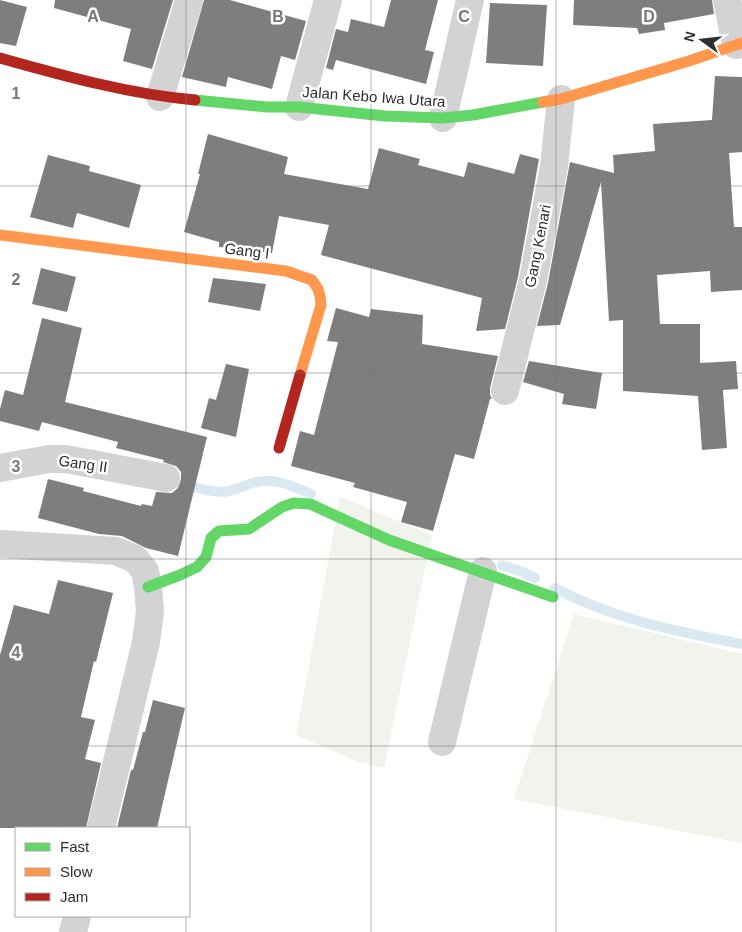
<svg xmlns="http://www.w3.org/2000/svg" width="742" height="932" font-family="Arial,sans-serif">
<rect width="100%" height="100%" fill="#fff"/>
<path fill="#f1f4ec" d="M340,497l92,38 -48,233 -25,-6 -63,-27z
M574,614l168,40v189l-228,-44z"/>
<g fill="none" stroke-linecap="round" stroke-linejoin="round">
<path stroke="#d9e8f1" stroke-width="10" d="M166,479c18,6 38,12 56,13 9,0 21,-6 30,-9 20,-7 40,3 59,11
M502,565l21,7 12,6
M555,588c58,31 123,44 187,56"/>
</g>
<path fill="#7e7e7e" d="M0,0l27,7 -11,39 -16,-3z
M55,0h118l-21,69 -29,-8 8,-32 -77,-21z
M204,0h26l76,21 -11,39 -14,-4 -9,33 -44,-12 -2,10 -44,-10z
M391,0h47l-13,50 9,2 -8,32 -90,-24 -3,10 -7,-2 10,-39 12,3 3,-13 33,8z
M574,0h138l2,14 -50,9 1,7 -26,4 -2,-6 -64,-3z
M490,3l57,2 -4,61 -57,-3z
M715,76l27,1v75l-13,1 5,74h8v63l-31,2 -1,-21 -53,4 3,49h40v39l36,-2 2,28 -15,1 4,58 -25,2 -4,-54 -75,-5v-71l-14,1 -8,-139 -41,143 -23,1 11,-43 22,-121 44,11 -1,-18 42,-4 -2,-27 59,-4z
M208,134l80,23 -4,17 84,15 11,-41 41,11 -2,6 46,12 4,-15 46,12 6,-20 19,5 -21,118 -13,52 -29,2 6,-33 -161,-43 8,-30 -50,-9 -7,37 -53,-6v-5l-35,-10 16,-58h-2z
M48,155l42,11 -1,5 52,14 -12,43 -52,-15 -4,15 -43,-11z
M41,268l35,9 -9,35 -35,-8z
M213,278l53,6 -6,27 -52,-9z
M336,308l33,9 2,-8 52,6 -1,29 76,12 -8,32v7l2,4h-2l-16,60 -19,-5 -22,77 -32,-9 6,-20 -54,-15 2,-4 -64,-17 9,-35 14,4 24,-93 -11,-1z
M42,318l40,10 -17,74 142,35 -29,119 -32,-8 -24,-12 -23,-2 -61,-16 10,-39 36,9 -1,3 58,15 1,-2 10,2 4,-14 16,1 6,-5 3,-8v-8l-5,-6 -13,-4 1,-2 -48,-12 2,-6 -76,-20 -3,9 -39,-10v-12l5,-19 18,5z
M529,361l73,12 -6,36 -34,-5 2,-10 -41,-12z
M226,364l23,5 -13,68 -35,-9 8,-30 7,2z
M58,580l55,13 -17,69 -2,-1 -13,56 14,3 -10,39 16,4 -15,65h-86v-173l14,-50 35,9z
M153,700l32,8 -28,120h-40l14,-58h2l10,-38h2z"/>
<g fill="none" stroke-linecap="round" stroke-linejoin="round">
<path stroke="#d3d3d3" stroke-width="28" d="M727,0l9,45
M160,97l29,-97
M299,107l29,-107
M443,118l27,-118
M505,391l28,-111 21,-114 7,-67
M0,468l49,-9h17l100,19
M0,544l116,7 19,8 10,12 3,16 2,24 -4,31 -45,186
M442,742l41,-171
M73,932l4,-16"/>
<path stroke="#63d668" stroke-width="11" d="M195,100l72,7h32l86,9 58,2 30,-3 70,-13
M148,587l32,-12 17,-8 9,-10 5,-19 8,-7 30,-2 33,-22 12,-4 16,1 79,36 164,57"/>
<path stroke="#ff974d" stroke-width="11" d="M543,102l18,-3 128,-38 53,-18
M0,235l286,36 26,9 6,9 2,7 1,9 -21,70"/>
<path stroke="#b3261e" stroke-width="11" d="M0,58c64,18 129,36 195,42
M279,448l21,-73"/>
</g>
<path fill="none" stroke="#777" stroke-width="1" stroke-opacity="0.55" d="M186,0v828M371,0v932M556,0v932M0,186h742M0,373h742M0,559h742M0,746h742M186,916v16"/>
<g text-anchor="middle" stroke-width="5" stroke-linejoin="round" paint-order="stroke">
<g font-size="15" fill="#2e2e2e" stroke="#fff">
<text transform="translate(374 97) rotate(4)" y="5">Jalan Kebo Iwa Utara</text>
<text transform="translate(538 246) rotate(-79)" y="5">Gang Kenari</text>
<text transform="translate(247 251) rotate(7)" y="5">Gang I</text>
<text transform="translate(83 464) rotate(8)" y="5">Gang II</text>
</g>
</g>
<g font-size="16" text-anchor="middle" font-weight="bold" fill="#777" stroke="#fff" stroke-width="5" stroke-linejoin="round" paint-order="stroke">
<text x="93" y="22">A</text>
<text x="278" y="22">B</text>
<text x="464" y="22">C</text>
<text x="649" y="22">D</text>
<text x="16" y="99">1</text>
<text x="16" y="285">2</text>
<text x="16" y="472">3</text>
<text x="16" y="658">4</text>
</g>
<rect x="15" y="827" width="175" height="90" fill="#ffffff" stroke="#ababab"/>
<rect x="25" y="843" width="25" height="8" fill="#63d668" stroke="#ababab"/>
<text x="60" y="852" font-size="15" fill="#2e2e2e">Fast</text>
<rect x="25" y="868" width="25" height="8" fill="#ff974d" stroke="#ababab"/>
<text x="60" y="877" font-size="15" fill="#2e2e2e">Slow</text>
<rect x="25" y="893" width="25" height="8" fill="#b3261e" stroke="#ababab"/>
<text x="60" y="902" font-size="15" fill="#2e2e2e">Jam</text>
<g transform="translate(702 40) rotate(285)" stroke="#ffffff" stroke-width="4" paint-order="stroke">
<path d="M0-4L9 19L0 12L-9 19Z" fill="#2e2e2e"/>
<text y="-8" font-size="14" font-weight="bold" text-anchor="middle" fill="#2e2e2e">N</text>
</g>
</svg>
